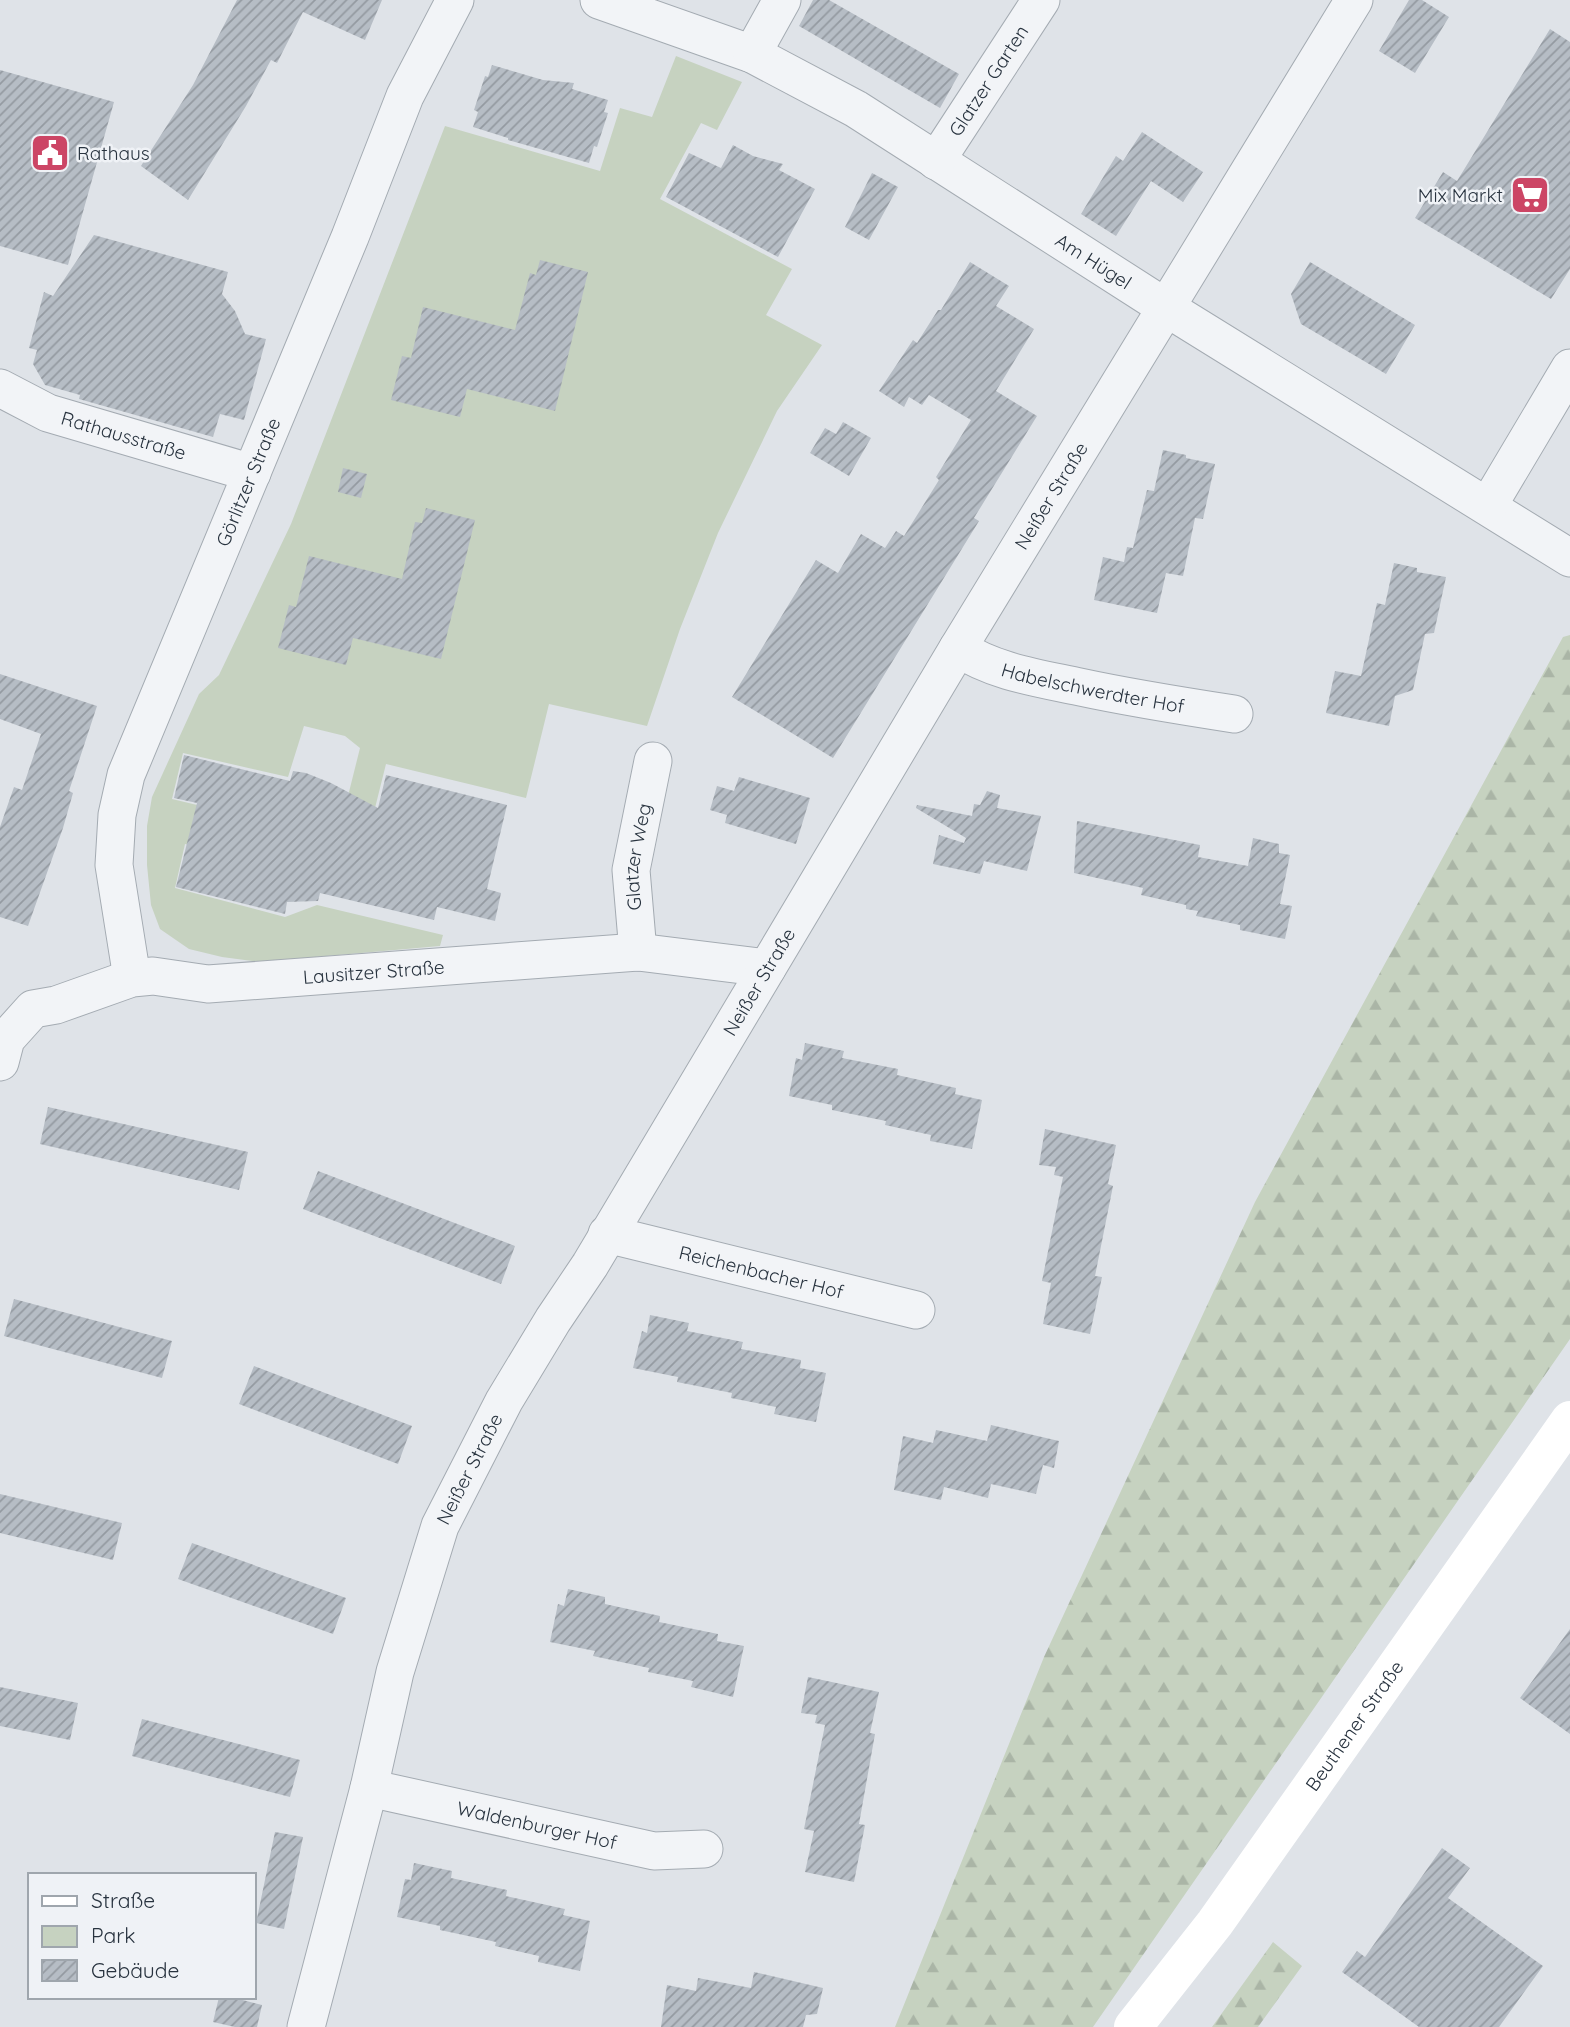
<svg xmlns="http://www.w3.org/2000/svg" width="1570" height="2027" font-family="Quicksand,sans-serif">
<defs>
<pattern id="forest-firs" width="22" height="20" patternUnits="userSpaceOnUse" patternTransform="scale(1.75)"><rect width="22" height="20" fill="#c6d2c0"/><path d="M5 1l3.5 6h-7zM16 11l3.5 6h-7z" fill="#aab5a6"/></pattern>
<pattern id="building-hatch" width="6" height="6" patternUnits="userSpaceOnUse" patternTransform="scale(1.75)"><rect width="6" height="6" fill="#b6bdc5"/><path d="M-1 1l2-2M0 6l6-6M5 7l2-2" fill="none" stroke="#949aa1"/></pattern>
</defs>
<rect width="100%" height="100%" fill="#dfe3e8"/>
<path fill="#c6d2c0" d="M676,56l66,26 -25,48 -16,-7 -41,76 132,70 -26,46 56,30 -45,66 -59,122 -38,96 -33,97 -98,-22 -23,94 -140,-34 -14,56 -37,28 25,-100 -15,-12 -41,-10 -16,51 -105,-24 -11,46 46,11 -10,39 -23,-5 -10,44 110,29 32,-12 126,30 -3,11 -181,16 -37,-5 -33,-8 -29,-20 -9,-24 -4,-40v-39l5,-29 47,-103 20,-19 72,-151 154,-398 155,45 20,-63 32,9z"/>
<path fill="url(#forest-firs)" d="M1570,635v704l-477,688h-198l149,-370 211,-455 308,-565z
M1273,1942l29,24 -44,61h-46z"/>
<path fill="url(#building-hatch)" d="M237,0h145l-17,40 -62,-28 -26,51 -6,-3 -25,46 -58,94 -47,-34 52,-81z
M813,0h16l130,74 -19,34 -141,-82z
M1409,0h13l27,17 -34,56 -36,-22z
M1550,29l20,13v227l-19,30 -136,-81 28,-46 14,9z
M492,65l51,15 31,3 -2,6 36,11 -4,12 4,1 -11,34 -3,-1 -5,17 -81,-23v-2l-35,-11 5,-15 -4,-2 11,-34 3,1z
M0,70l114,32 -46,163 -68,-19z
M1142,132l61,40 -20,30 -32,-21 -35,55 -35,-22 35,-58 7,5z
M733,145l20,11 30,8 -4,6 36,19 -37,68 -112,-60 23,-44 32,15z
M872,173l26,14 -29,53 -24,-13z
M94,235l134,37 -6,22 13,17 10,23 21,5 -22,81 -24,-6 -7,23 -134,-38 1,-4 -35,-10 -12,-21 4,-14 -8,-2 15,-56 9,4z
M540,260l48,12 -33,139 -88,-22 -7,28 -69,-17 11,-44 9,2 12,-51 92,23 15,-57 6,2z
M970,262l39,24 -13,20 38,23 -38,62 41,25 -63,102 5,3 -146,237 -101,-61 84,-137 22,13 23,-39 24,14 11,-17 8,5 35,-56 -3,-3 35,-57 -42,-25 -7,10 -13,-8 -5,10 -25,-16 34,-51 4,3 21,-33h3z
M1310,262l105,63 -29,49 -85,-50 -10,-30z
M843,422l28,16 -22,38 -39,-23 15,-25 11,6z
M1163,450l23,5v3l29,6 -12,55 -8,-1 -12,58 -17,-3 -9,40 -63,-13 9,-43 21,5 3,-15 6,1 14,-58 7,1z
M343,468l24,6 -6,24 -23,-6z
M426,508l49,12 -34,139 -88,-21 -7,27 -68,-17 11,-43 7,2 13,-51 93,23 13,-57 7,1z
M1394,563l23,5v4l29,5 -12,56 -9,1 -12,56 -18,6 -6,30 -63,-13 9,-42 26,5 16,-73 8,2z
M0,674l97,32 -28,85 4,2 -10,35 -35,98 -28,-9v-90l14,-40 8,3 19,-56 -41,-15z
M184,755l106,26 3,-10 13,2 25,10 47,25 8,-33 121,30 -20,84 14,4 -6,28 -58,-14 -3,13 -114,-27 -2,8 -31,1 -2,12 -109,-27 21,-84 -23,-5z
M739,777l71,21 -14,46 -71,-21 2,-8 -17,-5 7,-24 17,5z
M987,791l13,4 -3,13 44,8 -14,55 -43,-10 -4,13 -47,-10 6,-29 25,8 2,-5 -50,-30 1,-3 55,11 2,-12 6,1z
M1077,821l123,24 -2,12 50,9 5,-28 26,6v9l11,2 -10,49 12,2 -7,33 -45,-9v-5l-44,-9 2,-5 -12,-2v-4l-45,-10 2,-7 -69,-15z
M805,1043l39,8 -2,7 56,11 -1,6 59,13 -1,6 27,6 -10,49 -42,-8 1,-6 -46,-10 1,-4 -54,-11v-5l-43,-9 7,-38 6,2z
M48,1107l200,45 -9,38 -199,-46z
M1045,1129l71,16 -8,39 5,2 -18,90 7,1 -12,57 -47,-10 8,-41 -9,-2 21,-104 -9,-2 2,-8 -17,-2z
M318,1171l197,75 -14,38 -198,-75z
M14,1299l158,42 -10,37 -158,-42z
M650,1315l39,8 -2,8 56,11 -2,7 60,11 -1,8 26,5 -10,49 -42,-8 2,-7 -45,-9 1,-5 -55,-11 1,-5 -45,-9 9,-37 5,2z
M254,1366l158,60 -14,38 -159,-60z
M991,1425l68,16 -5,27 -11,-3 -7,29 -45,-10 -3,14 -44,-11 -3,13 -47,-10 9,-54 30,7 3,-13 51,11z
M0,1494l122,29 -9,37 -113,-27z
M192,1543l154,55 -13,36 -155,-55z
M568,1589l37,8v7l55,12 -1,6 59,12 -1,7 27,5 -11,51 -42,-10 2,-6 -45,-9 1,-4 -56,-12 2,-5 -45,-9 8,-38 6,2z
M1570,1629v105l-50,-36z
M808,1677l71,15 -9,41 5,1 -16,90 6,1 -11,57 -49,-10 9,-41 -10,-2 21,-104 -10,-2 2,-8 -16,-2z
M0,1687l78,16 -8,37 -70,-14z
M142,1719l158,41 -10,37 -158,-41z
M275,1832l28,5 -19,92 -28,-6z
M1442,1848l28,20 -22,30 95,68 -44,61h-80l-77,-55 15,-21 8,6z
M414,1863l38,8 -1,7 56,12 -1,6 59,13 -2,6 27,6 -10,50 -42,-9 1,-6 -44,-10 1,-4 -56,-12v-4l-43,-9 8,-38 6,1z
M754,1972l69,16 -6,26 -11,1 -3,12h-142l6,-42 29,6 2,-13 53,10z
M219,1997h12l31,8 -5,22h-22l-22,-5z"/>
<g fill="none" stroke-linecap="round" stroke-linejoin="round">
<g stroke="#a4abb2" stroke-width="39">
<g id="minor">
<path id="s1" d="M599,0l153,54 104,55 309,198 405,251"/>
<path d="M752,54l30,-54"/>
<path id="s2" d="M936,161l105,-161"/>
<path id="s3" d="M0,388l48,25 204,60"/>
<path d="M1488,506l82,-138"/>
<path id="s4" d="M958,648c36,24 80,30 122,39 51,11 102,19 154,27"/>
<path id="s5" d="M638,952l-7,-82 22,-109"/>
<path id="s6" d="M132,978l-18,-113 3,-50 9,-40 224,-538 55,-141 50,-96"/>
<path id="s7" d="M0,1062l6,-23 27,-30 23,-4 76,-27 21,-2 55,8 430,-32 129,16"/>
<path id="s8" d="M607,1234l309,76"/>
<path id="s9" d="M369,1788l285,63 50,-2"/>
<path id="s10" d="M306,2027l63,-239 26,-116 45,-146 64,-125 49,-81 37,-55 368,-617 396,-648"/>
</g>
</g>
<use href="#minor" stroke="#f2f4f7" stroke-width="37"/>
<path stroke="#fff" stroke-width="38" id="s11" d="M1133,2027l82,-104 355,-503"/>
</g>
<defs>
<g id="civic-square" transform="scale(2.0125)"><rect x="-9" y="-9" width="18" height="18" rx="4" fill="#cc4565" stroke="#eff2f6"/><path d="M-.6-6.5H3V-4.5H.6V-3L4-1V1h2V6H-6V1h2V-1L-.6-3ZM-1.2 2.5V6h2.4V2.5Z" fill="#fff"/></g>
<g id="supermarket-square" transform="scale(2.0125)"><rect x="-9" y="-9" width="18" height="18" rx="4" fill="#cc4565" stroke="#eff2f6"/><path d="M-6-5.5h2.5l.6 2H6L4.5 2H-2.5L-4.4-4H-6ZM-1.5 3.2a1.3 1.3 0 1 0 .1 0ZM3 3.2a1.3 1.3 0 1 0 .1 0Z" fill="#fff"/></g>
</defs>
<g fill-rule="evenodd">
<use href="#civic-square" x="50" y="153"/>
<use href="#supermarket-square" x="1530" y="195"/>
</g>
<g text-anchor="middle" stroke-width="5" stroke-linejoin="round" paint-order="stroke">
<g font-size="19" fill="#28333f" stroke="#eff2f6">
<text dy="7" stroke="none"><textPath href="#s2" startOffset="96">Glatzer Garten</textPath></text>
<text dy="7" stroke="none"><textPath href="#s1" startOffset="562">Am Hügel</textPath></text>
<text dy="7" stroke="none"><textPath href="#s3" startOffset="133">Rathausstraße</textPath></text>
<text dy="7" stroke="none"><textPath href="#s6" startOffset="523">Görlitzer Straße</textPath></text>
<text dy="7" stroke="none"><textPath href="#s10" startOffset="1717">Neißer Straße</textPath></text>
<text dy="7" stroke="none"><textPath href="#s4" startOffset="142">Habelschwerdter Hof</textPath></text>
<text dy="7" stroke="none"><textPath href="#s5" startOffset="96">Glatzer Weg</textPath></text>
<text dy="7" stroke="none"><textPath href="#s7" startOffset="411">Lausitzer Straße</textPath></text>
<text dy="7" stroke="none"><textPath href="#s10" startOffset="1150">Neißer Straße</textPath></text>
<text dy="7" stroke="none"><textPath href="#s8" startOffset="159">Reichenbacher Hof</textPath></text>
<text dy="7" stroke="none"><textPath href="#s10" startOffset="583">Neißer Straße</textPath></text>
<text dy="7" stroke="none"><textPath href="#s11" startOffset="374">Beuthener Straße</textPath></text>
<text dy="7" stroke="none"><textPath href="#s9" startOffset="172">Waldenburger Hof</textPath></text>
</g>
<g font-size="19" fill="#28333f" stroke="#eff2f6" text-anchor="start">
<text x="77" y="160">Rathaus</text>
<text x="1503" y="202" text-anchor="end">Mix Markt</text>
</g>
</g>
<rect x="28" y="1873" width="228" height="126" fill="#eff2f6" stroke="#9fa6ad" stroke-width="2"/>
<rect x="42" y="1896" width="35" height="10" fill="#ffffff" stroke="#9fa6ad" stroke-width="2"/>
<text x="91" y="1908" font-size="21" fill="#28333f">Straße</text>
<rect x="42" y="1926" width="35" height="21" fill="#c6d2c0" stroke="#9fa6ad" stroke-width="2"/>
<text x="91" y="1943" font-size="21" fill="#28333f">Park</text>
<rect x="42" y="1960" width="35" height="21" fill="url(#building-hatch)" stroke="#9fa6ad" stroke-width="2"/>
<text x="91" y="1978" font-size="21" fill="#28333f">Gebäude</text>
</svg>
